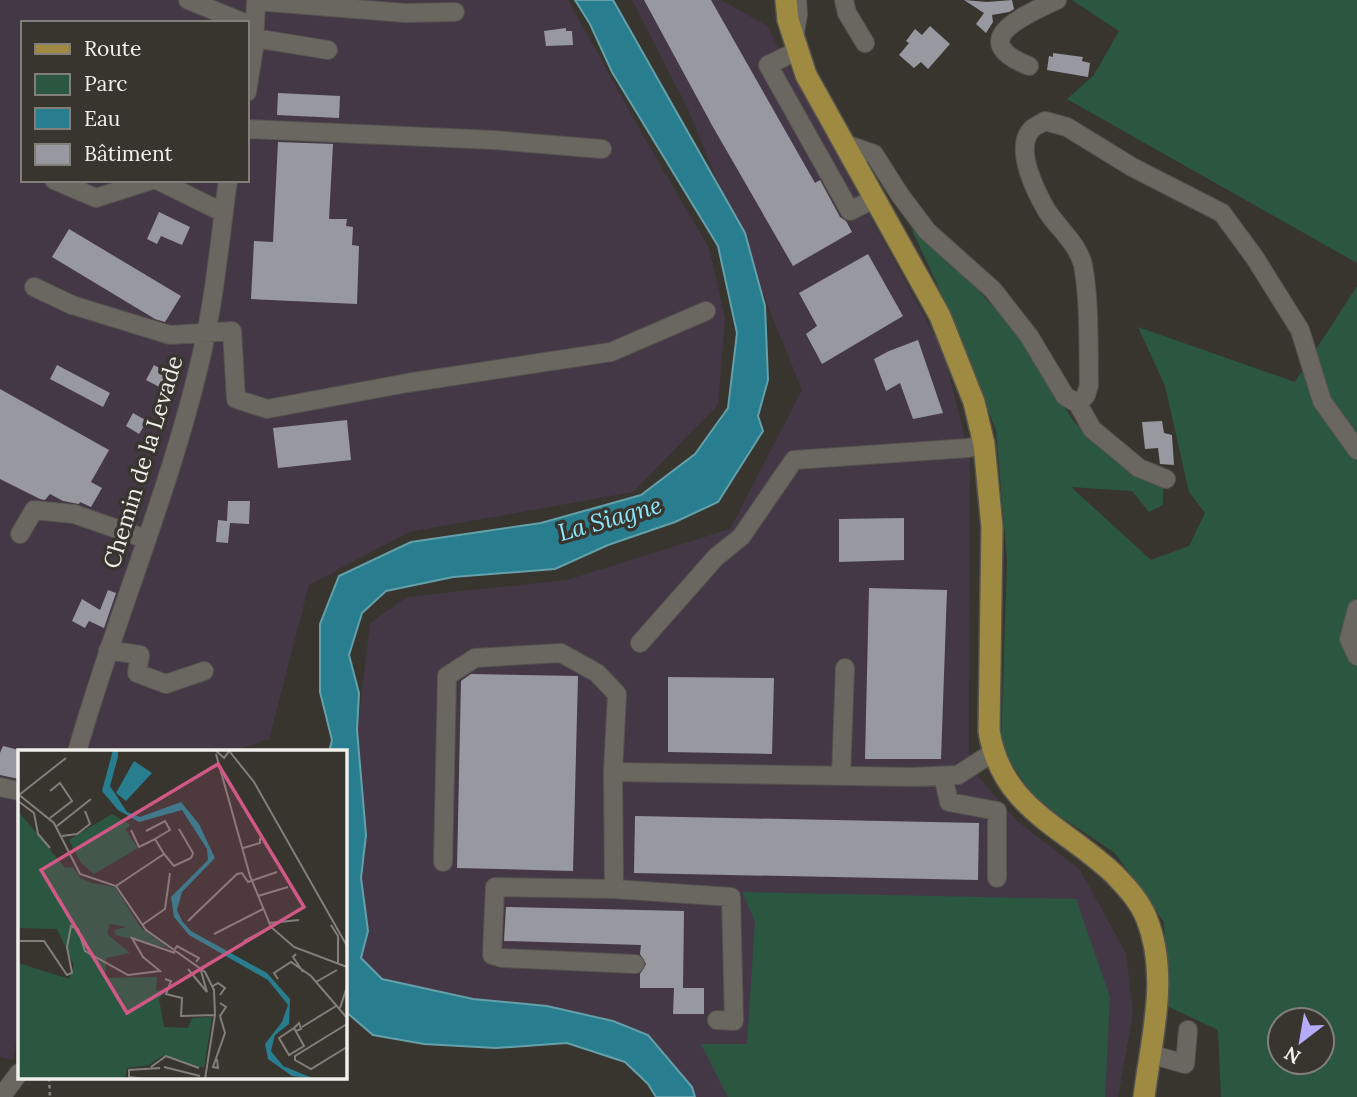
<svg xmlns="http://www.w3.org/2000/svg" width="1357" height="1097" font-family="Lora,serif">
<rect width="100%" height="100%" fill="#38352f"/>
<path fill="#443847" fill-rule="evenodd" d="M0,0h568l77,139 64,109 16,71 -7,86 -85,87 -224,40 -100,53 -40,154 -39,13h-211v274l-6,34 -13,-3zM23,23h224v157h-224z
M632,0h89l46,26 177,327 26,106 -1,307 47,54 64,50 46,83 7,60 -15,84h-423l-3,-10 -44,-52 -35,-14 -140,-22 -91,-20 -21,-21 -16,-121 25,-214 37,-26 160,-17 163,-51 72,-139 -114,-281z"/>
<path fill="#2b5741" fill-rule="evenodd" d="M1072,0h285v263l-290,-164 27,-24 25,-44z
M911,228l57,51 46,51 61,93 62,53 26,8v21l-14,7 -17,-21 -61,-4 80,73 38,-14 16,-33 -16,-21 -24,-106 -27,-59 157,55 62,-96v811h-136l-3,-67 -51,-24 -3,-84 -49,-69 -79,-53 -35,-52 6,-188 -11,-130 -59,-146zM1280,1020h42v42h-42z
M742,892l334,7 34,98 -5,100h-377l-27,-53h46l8,-123z"/>
<path fill="#287e8e" stroke="#64a0aa" stroke-width="2" d="M575,0h38l132,233 20,73 3,74 -10,36 5,15 -45,71 -43,20 -67,23 -53,24 -102,8 -67,14 -24,22 -13,42 10,38 -2,37 9,105 -5,43 7,53 -7,27 21,21 91,20 74,7 66,15 35,14 44,52 3,10h-39l-8,-13 -23,-22 -58,-19 -71,5 -72,-4 -51,-9 -28,-24v-259h-16l3,-12 -12,-48v-68l19,-48 72,-34 130,-19 100,-28 54,-41 33,-46 9,-75 -19,-87 -106,-174 -22,-48z"/>
<path fill="#9899a0" d="M644,0h67l104,183 5,-3 20,37 6,4 6,11 -59,34 -80,-139z
M964,0l23,2 25,-2 2,9 -5,3 -17,3 1,7 -7,11 -10,-9 8,-11z
M930,26l20,18 -22,25 -7,-7 -7,6 -15,-13 10,-12 -3,-2 9,-12 7,6z
M566,28v3h6l1,14 -27,1 -2,-15z
M1053,53l30,4 -1,4 8,2 -2,14 -41,-7 2,-14 4,1z
M278,93l62,3 -1,22 -62,-3z
M278,142l55,2 -4,75h18l-1,7 7,1 -1,18 7,1 -2,58 -106,-5 3,-58 19,1z
M159,212l31,15 -8,18 -21,-9 -4,8 -10,-5z
M69,229l112,67 -16,26 -10,-3 -103,-62z
M868,254l35,62 -81,48 -16,-30 11,-8 -18,-33z
M918,340l25,73 -30,6 -13,-36 -14,8 -12,-32 15,-8z
M57,365l53,28 -7,14 -53,-28z
M154,365l21,12 -8,14 -21,-11z
M0,389l109,61 -18,32 11,6 -11,19 -11,-5 -1,2 -16,-3 -13,-7 -5,6 -5,-1 -40,-20z
M133,413l14,8 -8,13 -13,-8z
M347,420l4,40 -73,8 -5,-40z
M1162,421l2,12 8,2 2,30 -14,-1 -2,-16 -13,1 -3,-27z
M228,501h22l-1,23 -19,-1 -2,20 -12,-1 2,-22 9,1z
M904,518v42l-65,2v-43z
M869,588l78,2 -6,169h-76z
M108,590l8,3 -12,35 -15,-7 -4,7 -13,-7 10,-22 18,11z
M471,674l107,2 -5,195 -116,-3 4,-187z
M668,677l106,1 -2,76 -104,-2z
M3,746l16,4v29l-19,-4v-22z
M635,816l344,7 -1,57 -344,-7z
M506,907l178,4 -1,77h21v26h-31l1,-26h-34v-14l6,-10 -6,-10 1,-9 -137,-4z"/>
<g fill="none" stroke-linecap="round" stroke-linejoin="round">
<g stroke="#56534e" stroke-width="20">
<path id="minor" d="M188,0l57,23
M844,0l3,13 18,30
M256,1l149,12 50,-1
M254,38l74,12
M794,38l4,-24 -1,-14
M797,51l-29,14 82,146 24,-12
M1029,66c-66,-26 -2,-52 28,-66
M247,92l7,-44 2,-48
M247,129l247,11 108,9
M845,144l29,10 26,41 27,36 66,59 36,46 36,60 13,8 8,-9 3,-10c-1,-39 1,-81 -6,-120 -5,-21 -25,-37 -36,-54 -11,-19 -33,-62 -16,-81 3,-4 10,-6 14,-9l22,6 65,40 90,46 33,45 45,72 22,71 35,49
M54,180l42,18 56,-18
M157,180l67,33
M34,287l38,18 98,30 62,-4 4,68 31,10 140,-26 204,-31 95,-41
M1078,404l14,25 47,39 27,11
M20,534l14,-24 40,4 72,25
M1357,609l-8,30 8,17
M640,643l76,-86 25,-20 53,-77 174,-12 16,-4
M108,650l32,5 -3,18 29,11 38,-13
M77,752c38,-134 94,-263 125,-399 13,-57 18,-115 26,-173
M841,776l4,-108
M943,776l6,26 48,9v67
M0,787l19,4
M443,862l4,-186 28,-18 86,-5 36,20 20,21 -4,78
M614,889l-119,-2 -3,68 11,3 132,6
M717,1020l17,1 -3,-124 -117,-8 -1,-117 299,5 46,-2 34,-22
M1150,1054l35,10 3,-34
M1,1097l18,-24"/>
</g>
<g stroke="#56534e" stroke-width="24">
<path id="major" d="M786,0l2,20 18,55 134,241 34,86 10,42 8,83 -3,204c13,78 75,95 126,144 12,13 24,25 31,42 24,58 5,122 -2,180"/>
</g>
<path stroke="#84817c" stroke-width="2.5" stroke-dasharray="3.5 3.5" stroke-linecap="butt" d="M49,1078l1,19"/>
<use href="#minor" stroke="#6a6760" stroke-width="18"/>
<use href="#major" stroke="#9f8a42" stroke-width="21"/>
</g>
<g text-anchor="middle" stroke-width="7" stroke-linejoin="round" paint-order="stroke">
<g font-size="23" fill="#f1efeb" stroke="#38352f">
<text transform="translate(143 462) rotate(-73)" y="8">Chemin de la Levade</text>
</g>
<g font-size="24" font-style="italic" fill="#8ee8fc" stroke="#38352f">
<text transform="translate(610 519) rotate(-16)" y="8">La Siagne</text>
</g>
</g>
<g transform="translate(18 750)">
<rect width="329" height="329" fill="#38352f"/>
<path d="M0,61l47,57 8,-1 7,11 12,5 23,4 26,41 27,20 -53,-13 -1,-5 12,-3 -16,-3 -3,10 23,19 -24,5 -1,20 52,-1 -1,13 10,1 -7,8 5,28 24,1 4,-10 20,-1 -8,51 -42,-12 -13,9 -22,3 -2,11h-107v-116l51,16 5,-14 -17,-36 -39,-1zM94,64l19,11 -6,4 13,19 -44,26 -13,-11 -12,-23z" fill="#2b5741"/>
<path d="M95,0h5v7l-8,29 17,26 13,5 41,-15 18,22 16,34 -33,34 -5,18 5,11 9,10 76,42 23,26 -1,25 -14,11 -4,16 12,15 32,13 -23,-3 -24,-17 -3,-15 17,-22 6,-17 -20,-25 -79,-45 -15,-18 -3,-20 37,-37 -1,-11 -25,-39 -43,12 -21,-12 -16,-19zM116,11l18,12 -26,28 -10,-8z" fill="#287e8e"/>
<path fill="none" stroke="#827f7a" stroke-width="2" d="M197,0l9,8 6,-8M212,2l24,30 93,164M198,4l34,122 21,51 23,20 53,20M32,41l10,-8 12,18 -22,17M0,44l36,29 26,51 36,12 30,44 59,42 9,18 1,25 -10,64M1,45l47,-37M0,51l16,12 4,21 12,14M39,76l34,-27M128,81l19,-10 5,9 -15,9M44,86l15,-2 13,-10 -5,-13M225,98l17,-5v-5M146,104l10,12 17,-8 2,-5 -14,-24M98,136l48,-32 -9,-15 -16,8 -8,-17M240,146l30,-9M170,171l49,-47 5,-1 6,9 29,-10M251,173l30,-3M124,175l23,-16 5,-36M313,175l7,11v28M196,184l49,-25M2,191h24l23,34 5,-2 -5,-26 4,-21 7,3 7,22 43,24 32,-4 -17,-14 -11,-19 43,15M226,191l27,-14M157,199l2,-3 22,12 -3,4M278,204l-3,3 10,15M170,219l19,23 -6,-21M147,229l6,2 -5,13 16,4 -1,18 34,-1M260,229l-4,-6 17,-11 20,14 36,42M298,232l21,-12M195,236l5,-3 7,5 -5,7M322,258l7,-21M329,274l-52,32v4l16,9 36,-22M284,277l34,-21M276,278l-15,10 10,17 15,-9 -10,-18 5,-5 2,6 -5,2M199,309l1,9 -5,-1 12,-34 -5,-17 6,-9 -6,-4M133,317l15,-11 33,12M146,317l36,9M126,329l-15,-2v-7l31,-2"/>
<path fill="#d05886" fill-opacity="0.15" stroke="#d05886" stroke-width="3.5" d="M200,14l86,143 -177,106 -86,-143z"/>
<rect width="329" height="329" fill="none" stroke="#f1efeb" stroke-width="3.5"/>
</g>
<rect x="21" y="21" width="228" height="161" fill="#38352f" stroke="#827f7a" stroke-width="2"/>
<rect x="35" y="44" width="35" height="10" fill="#9f8a42" stroke="#827f7a" stroke-width="2"/>
<text x="84" y="56" font-size="21" fill="#f1efeb">Route</text>
<rect x="35" y="74" width="35" height="21" fill="#2b5741" stroke="#827f7a" stroke-width="2"/>
<text x="84" y="91" font-size="21" fill="#f1efeb">Parc</text>
<rect x="35" y="108" width="35" height="21" fill="#287e8e" stroke="#827f7a" stroke-width="2"/>
<text x="84" y="126" font-size="21" fill="#f1efeb">Eau</text>
<rect x="35" y="144" width="35" height="21" fill="#9899a0" stroke="#827f7a" stroke-width="2"/>
<text x="84" y="161" font-size="21" fill="#f1efeb">Bâtiment</text>
<g transform="translate(1301 1041) rotate(211)"><circle r="33" fill="#38352f" stroke="#827f7a" stroke-width="2"/>
<path d="M0-5L12 26L0 18L-12 26Z" fill="#b4acf9"/>
<text y="-10" font-size="19" font-weight="bold" text-anchor="middle" fill="#f1efeb">N</text>
</g>
</svg>
